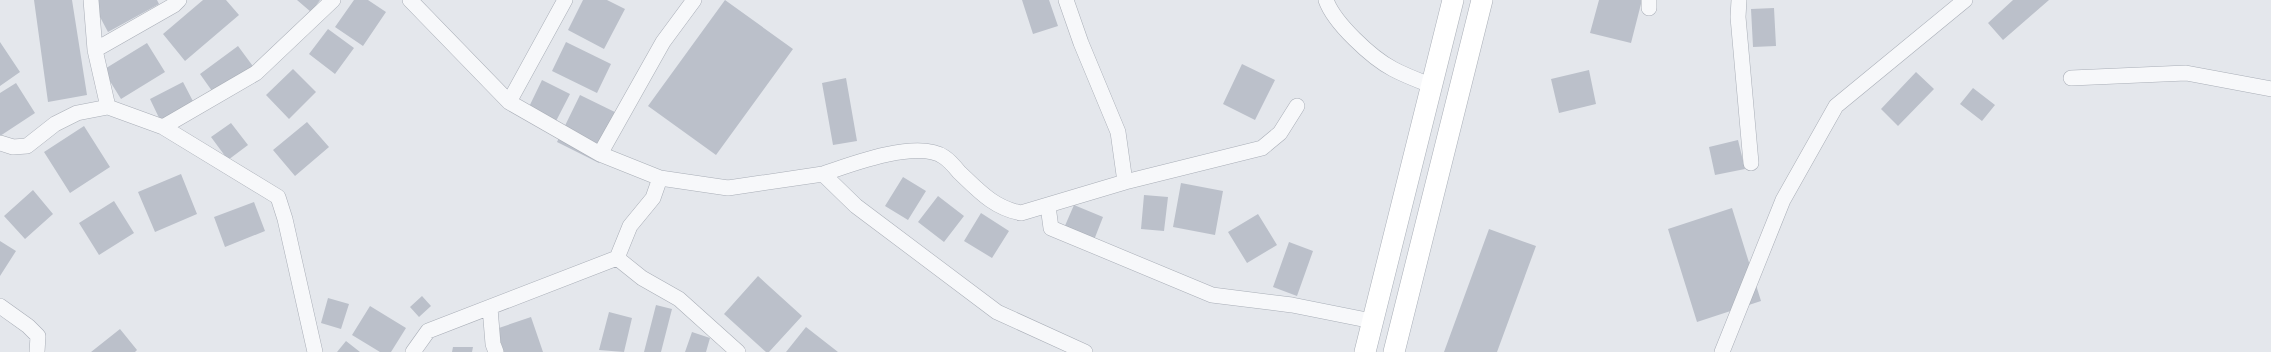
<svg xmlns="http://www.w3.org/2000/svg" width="2271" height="352" font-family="Figtree,sans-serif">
<rect width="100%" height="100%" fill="#e4e7ec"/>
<path fill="#bbc0ca" d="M34,0h38l15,95 -39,7z
M91,0h66l2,4 -51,28z
M203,0h23l13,15 -54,46 -22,-27z
M297,0h23l-9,12z
M354,0h14l18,12 -23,34 -28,-19z
M583,0h24l18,9 -21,40 -36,-19z
M725,0l68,49 -77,106 -68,-49z
M1022,0h27l9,26 -25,8z
M1599,0h43l-11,43 -41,-10z
M2013,0h36l-46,40 -15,-17z
M1774,8l2,38 -23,1 -2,-38z
M328,29l26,19 -19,26 -26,-20z
M0,42l20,30 -20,14z
M566,42l45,22 -14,29 -45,-22z
M147,43l18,29 -44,27 -18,-29z
M238,46l17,23 -38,29 -17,-24z
M1242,64l33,16 -20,40 -32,-16z
M293,69l23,23 -27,27 -23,-24z
M1589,70l7,34 -37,9 -8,-34z
M1916,72l18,17 -36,37 -17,-17z
M846,78l11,63 -24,4 -11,-62z
M542,80l28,14 -16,31 -27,-14z
M183,82l13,25 -34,17 -12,-25z
M16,83l19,30 -35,23v-43z
M1973,88l22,17 -13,16 -22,-17z
M580,95l43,21 -24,47 -42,-21z
M307,122l22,25 -34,29 -22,-26z
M231,123l17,22 -20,15 -17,-23z
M84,126l26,41 -40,26 -26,-41z
M1738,140l7,29 -30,6 -6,-28z
M181,174l16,40 -42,18 -17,-40z
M903,177l23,14 -18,29 -23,-14z
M1181,183l42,8 -8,44 -42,-8z
M33,190l20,24 -28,25 -21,-23z
M1144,195l24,2 -4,34 -23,-2z
M938,196l26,20 -20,26 -26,-20z
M114,201l20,32 -35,22 -20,-32z
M254,202l11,29 -40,16 -11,-30z
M1074,205l29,12 -9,23 -30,-12z
M1732,208l29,93 -64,21 -29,-93z
M981,213l28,18 -17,27 -28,-17z
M1258,214l19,31 -30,18 -19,-31z
M1489,229l47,17 -39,106h-53z
M0,241l16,10 -16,25z
M1289,242l24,9 -16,45 -24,-9z
M758,276l44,40 -33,36h-3l-42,-38z
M422,296l9,10 -12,11 -9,-10z
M328,298l21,6 -8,25 -20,-6z
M656,305l16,4 -11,43h-17z
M370,306l36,22 -15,24h-11l-28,-17z
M609,312l23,6 -8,34 -25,-2z
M531,317l12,35h-46l-7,-21z
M806,327l32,25h-52z
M120,329l17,21 -2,2h-44z
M692,332l18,6 -4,14h-21z
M346,341l14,11h-23z
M453,347h20l-1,5h-20z"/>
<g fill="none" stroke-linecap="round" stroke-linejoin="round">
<g stroke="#a9aeb7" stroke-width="16">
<path id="street" d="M91,0l4,50 13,57
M410,0l99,102 91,52 60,24 68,10 95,-14 33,32 141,106 88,40
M1066,0l15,43 37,89 7,50
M1326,0c8,23 46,58 67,69 13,7 27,12 40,17
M1739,0l-1,17 13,146
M1649,8v-8
M95,50l79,-45 5,-5
M2071,78l115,-5 85,16
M509,102l56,-102
M163,127l93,-54 77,-73
M0,143l13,4 14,-1 28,-22 22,-11 31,-6 55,20 115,70 7,22 30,133
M600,154l63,-112 31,-42
M823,174c28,-10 95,-35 121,-17 6,4 11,10 15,15 20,19 35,36 62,41l104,-31 137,-34 18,-15 17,-27
M1048,206l3,22 161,67 80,10 80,16
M617,258l13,-32 23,-28 7,-20
M0,306l28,20 10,10 -1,16
M490,308l3,36 3,8
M413,352l15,-21 189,-73 25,20 37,21 59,53
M1722,352l61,-152 53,-94 129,-106"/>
</g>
<g stroke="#a9aeb7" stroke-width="22">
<path id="secondary" d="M1365,352l88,-352
M1394,352l88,-352"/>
</g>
<use href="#street" stroke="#f7f8fa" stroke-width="15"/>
<use href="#secondary" stroke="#fff" stroke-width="21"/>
</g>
</svg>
